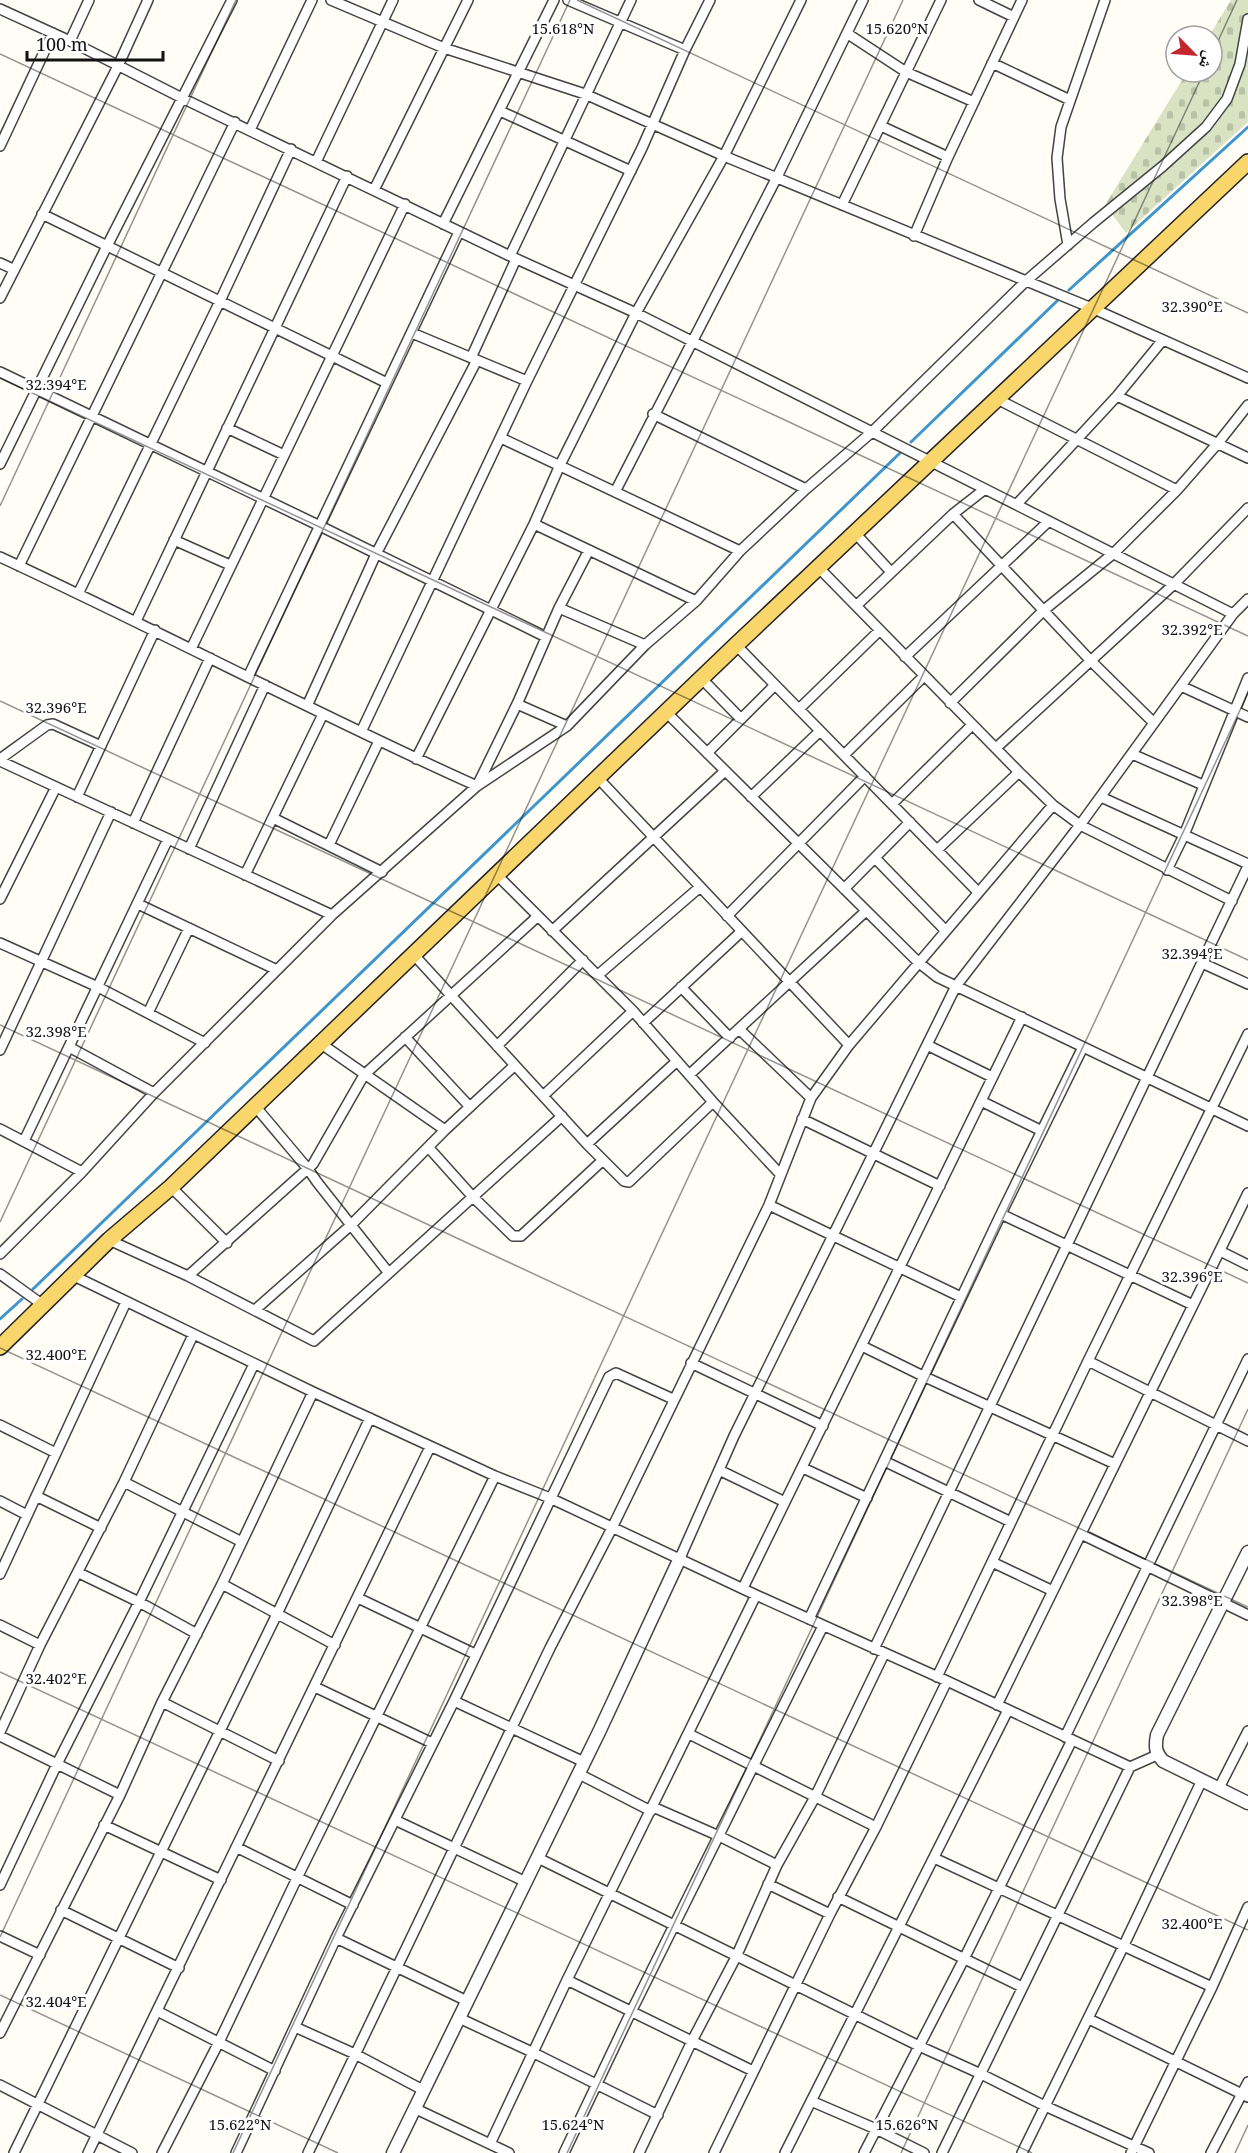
<svg xmlns="http://www.w3.org/2000/svg" width="1248" height="2153" font-family="'Noto Serif','Noto Naskh Arabic',serif">
<defs>
<pattern id="cemetery-stones" width="16" height="16" patternUnits="userSpaceOnUse" patternTransform="scale(1.5)"><rect width="16" height="16" fill="#d9e3c4"/><path d="M2 7V4a2 2 0 0 1 4 0v3zM10 15v-3a2 2 0 0 1 4 0v3z" fill="#b9c2a7"/></pattern>
</defs>
<rect width="100%" height="100%" fill="#fffdf5"/>
<path fill="url(#cemetery-stones)" d="M1231,0h17v122l-122,111 -21,-28 82,-133h25v-36h-3z"/>
<g fill="none" stroke-linecap="round" stroke-linejoin="round">
<path stroke="#3f96cf" stroke-width="3" d="M1069,290l179,-163
M911,442l146,-141
M33,1289l867,-836
M0,1319l22,-20"/>
<g stroke="#444" stroke-width="12">
<path id="minor" d="M331,0l113,48 141,46 139,62 370,153 154,69
M568,0l117,50
M979,0l35,17
M0,9l70,32 112,57 328,158 126,57 597,301
M848,34l58,38 68,30
M70,41l19,-41
M992,63l78,37
M500,111l131,60
M881,126l67,31
M250,130l62,-130
M0,146l53,-113
M316,162l77,-162
M374,190l94,-190
M842,205l99,-205
M42,214l345,169
M443,224l111,-224
M914,236l34,-79 74,-157
M1068,245l-8,-46 -3,-41 4,-31 44,-127
M510,256l121,-256
M0,263l13,6
M0,298l118,-232 30,-66
M412,333l115,48
M471,358l45,-99
M0,372l320,154 226,111
M1117,396l131,62
M997,399l180,91
M653,414l153,75
M227,428l57,27
M501,438l239,113
M0,464l107,-218 125,-246
M615,492l162,-315 86,-177
M1017,504l100,-108 45,-55
M953,514l137,146 64,63
M534,524l162,77
M855,533l36,39
M174,540l56,25
M589,550l-30,58 86,37
M0,557c160,74 316,157 477,229l41,-84 41,-94
M19,566l216,-444
M819,568l200,204 34,33 27,20 153,-211 15,-15
M79,592l141,-291 71,-152
M857,605l96,-91 32,-25
M136,621l211,-445
M736,645l242,247
M191,649l214,-445
M905,657l144,-136
M248,677l211,-445
M702,679l39,40
M1181,686l67,31
M950,703l94,-93 70,-57 63,-63 41,-47 30,-38
M517,704l50,22
M307,706l69,-152 101,-194
M799,709l81,-79
M667,713l251,249 19,15 311,149
M361,732l166,-351 115,-233 43,-98 25,-50
M996,748l177,-163 75,-77
M707,753l68,-68
M1132,754l71,31
M844,755l80,-79
M0,759l47,-34 6,-1 48,22
M416,759l118,-235 26,-59 76,-152 88,-157 77,-156
M0,761l332,154
M598,778l251,267
M77,797l78,-167
M751,797l69,-66
M1101,797l147,67
M892,804l80,-79
M273,818l109,54
M133,823l77,-165
M329,845l50,-104
M189,849l76,-164
M937,850l82,-78
M875,858l70,72
M1167,870l17,-35 64,-157
M245,875l78,-161
M497,875l136,136 80,91 67,72
M844,889l66,-67
M0,899l56,-112
M138,904l139,66
M727,916l138,-140
M552,931l173,-160
M0,943l98,44 107,56
M414,955l173,189 37,37 5,1 84,-80
M1202,963l46,21
M598,975l102,-88
M681,987l49,51
M148,1013l41,-85
M643,1023l99,-92
M739,1029l72,69
M405,1037l65,70
M320,1043l125,87
M927,1045l65,32
M497,1046l86,-86
M69,1047l85,46
M0,1050l111,-238
M689,1075l177,-164
M543,1096l90,-85
M981,1101l61,30
M255,1106l53,63 9,13 71,90
M802,1119l138,67
M0,1129l82,43
M24,1141l144,-302
M587,1144l90,-83
M429,1148l43,48 41,40h8l82,-76
M171,1187l56,56
M769,1205l192,92
M1001,1214l192,91
M109,1240l79,36 126,65 248,-225
M1220,1251l28,14
M0,1254l82,-82 72,-79 178,-178 145,-129 90,-60 78,-81 51,-44 44,-50 66,-62 66,-57 154,-151 67,-58 70,-57 43,-39 21,-28 13,-35 8,-45
M0,1274l43,31
M74,1276l239,116 182,84 55,22 206,97 191,86 183,86 27,-12
M188,1276l125,-112 51,-89 173,-158
M255,1310l96,-85 94,-95 70,-65
M862,1346l63,31 190,87
M1088,1361l160,80
M691,1363l132,63
M0,1425l56,28
M884,1461l127,61
M803,1468l64,30
M719,1470l66,32
M124,1482l118,60
M36,1496l65,32
M0,1501l27,14
M1081,1534l167,81
M680,1558l54,-122 222,-450 124,-161 152,76
M992,1562l61,29
M79,1573l60,29 58,32
M0,1574l126,-272
M222,1584l113,61
M743,1588l279,-571
M358,1598l117,56
M809,1619l192,-405 82,-167
M0,1625l40,20
M874,1649l374,-783
M937,1677l151,-316 160,-327
M315,1687l117,56
M454,1701l130,61
M162,1702l117,59
M997,1705l251,-512
M0,1732l40,-87 84,-163 69,-147
M689,1734l187,93
M0,1736l120,59
M1065,1737l183,-378
M579,1774l72,37
M1219,1788l29,-57
M653,1807l66,29 58,29
M395,1820l131,62
M104,1825l117,55
M236,1847l117,58
M538,1858l381,188 62,28 64,32 104,47
M934,1858l278,129
M768,1884l62,30
M0,1885l57,-121 82,-162 115,-238
M838,1897l184,90
M61,1910l118,58
M0,1936l40,19
M336,1938l131,63
M567,1980l186,91
M157,2011l118,60
M459,2018l75,35 124,62
M1089,2019l159,78
M295,2027l60,27 68,36
M0,2033l120,-238 42,-93 60,-118 91,-192
M0,2085l132,68
M811,2101l65,28 48,24
M414,2108l95,45
M490,2144l77,-164 189,-385
M14,2153l263,-539 93,-196
M88,2153l342,-706
M162,2153l57,-111 79,-166 197,-400
M236,2153l100,-215 118,-237 155,-324 7,-4 57,26
M308,2153l242,-505 62,-120 157,-323 42,-107 38,-53 204,-240
M564,2153l67,-141 192,-386
M639,2153l53,-112 44,-84 41,-92 38,-68 69,-143
M714,2153l116,-239 46,-87 71,-146
M785,2153l223,-443
M864,2153l100,-194 108,-219
M942,2153l188,-386
M1022,2153l102,-208 78,-165
M1131,2153l81,-166 36,-80
M1211,2153l37,-71"/>
</g>
<g stroke="#444" stroke-width="15">
<path id="tertiary" d="M1248,1552l-91,183c-2,11 -2,17 6,26l85,42
M393,2153l206,-421 81,-174"/>
</g>
<g stroke="#222" stroke-width="18">
<path id="primary" d="M0,1347l109,-107 62,-53 565,-542 512,-483"/>
</g>
<use href="#minor" stroke="#fff" stroke-width="9"/>
<use href="#tertiary" stroke="#fff" stroke-width="12"/>
<use href="#primary" stroke="#f9d66b" stroke-width="15"/>
</g>
<path fill="none" stroke="#111" stroke-width="1.5" stroke-opacity="0.45" d="M577,0l671,313M0,54l1248,582M1212,54l25,-54M0,378l1248,582M0,506l236,-506M0,701l1248,582M0,1025l1248,582M0,1222l570,-1222M0,1348l1248,582M0,1672l1032,481M0,1937l903,-1937M0,1995l338,158M233,2153l971,-2081M567,2153l681,-1460M901,2153l347,-744M1235,2153l13,-28"/>
<g font-size="15" text-anchor="middle" fill="#111" stroke="#fff" stroke-width="6" stroke-linejoin="round" paint-order="stroke">
<text x="563" y="34">15.618°N</text>
<text x="897" y="34">15.620°N</text>
<text x="1192" y="312">32.390°E</text>
<text x="56" y="390">32.394°E</text>
<text x="1192" y="635">32.392°E</text>
<text x="56" y="713">32.396°E</text>
<text x="1192" y="959">32.394°E</text>
<text x="56" y="1037">32.398°E</text>
<text x="1192" y="1282">32.396°E</text>
<text x="56" y="1360">32.400°E</text>
<text x="1192" y="1606">32.398°E</text>
<text x="56" y="1684">32.402°E</text>
<text x="1192" y="1929">32.400°E</text>
<text x="56" y="2007">32.404°E</text>
<text x="240" y="2130">15.622°N</text>
<text x="573" y="2130">15.624°N</text>
<text x="907" y="2130">15.626°N</text>
</g>
<g transform="translate(1194 54) rotate(115)"><circle r="28" fill="#ffffff" stroke="#a0a0a0" stroke-width="1.5"/>
<path d="M0-4.5L10 22L0 15L-10 22Z" fill="#c4262e"/>
<text y="-9" font-size="16" font-weight="bold" text-anchor="middle" fill="#111111">ش</text>
</g>
<path d="M27 51v9h136v-9" fill="none" stroke="#111111" stroke-width="3"/>
<text x="36" y="51" font-size="18" fill="#111111" stroke="#ffffff" stroke-width="4.5" paint-order="stroke">100 m</text>
</svg>
